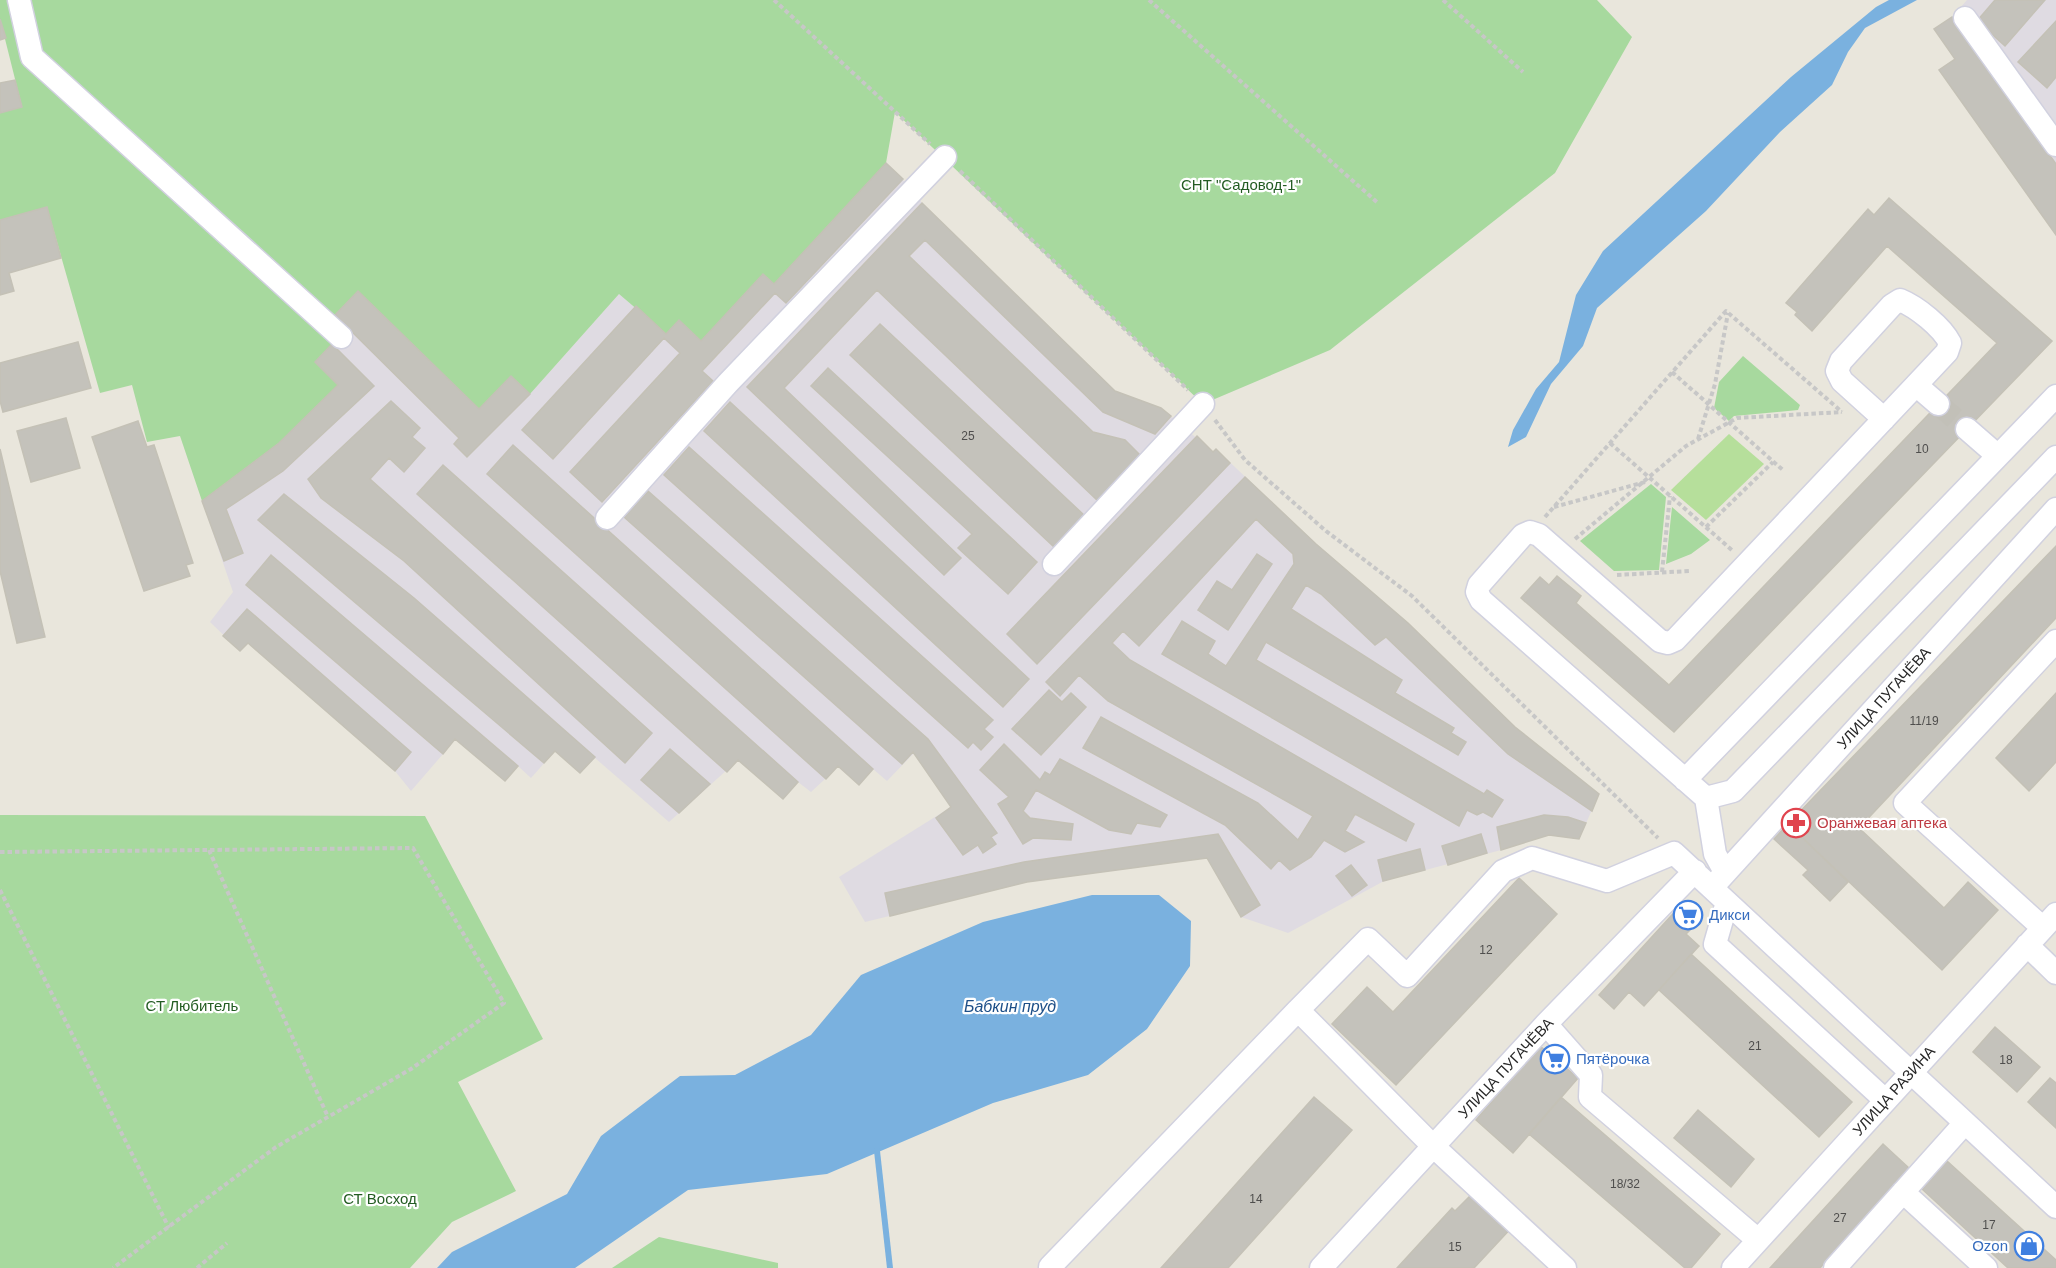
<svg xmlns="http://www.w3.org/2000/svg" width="2056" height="1268" font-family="Arial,sans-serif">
<rect width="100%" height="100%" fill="#e9e6dc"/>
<path fill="#dfdbe2" d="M1967,0h89v235l-117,-165 16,-11 -21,-30 18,-12z
M886,163l27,27 9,13 193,188 46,17 52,44 3,-3 100,95 92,79 107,104 84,67 -20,45 -30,-4 -48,15 -117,31 -96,52 -47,-16 -34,-59 -180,24 -162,40 -26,-45 112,-70 -37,-54 -27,28 -14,-12 -14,16 -21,-18 -27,25 -13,-10 -15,17 -45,-39 -69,62 -74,-64 -15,15 -25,-22 -24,27 -13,-12 -13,15 -49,-42 -45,52 -16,-20 -147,-128 -8,8 -30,-29 23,-30 -31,-91 77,-58 58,-58 -22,-23 17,-18 3,-29 23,-24 153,85 19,18 89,-100 47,40 13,-14 22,21 62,-67 11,9z"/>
<path fill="#a7d99e" d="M0,0h1597l35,37 -77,136 -225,177 -127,54 -308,-292 -9,51 -112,121 -11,-10 -62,67 -22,-21 -13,14 -47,-40 -89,100 -19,-18 -32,33 -121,-118 -23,24 -3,29 -17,18 23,23 -59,58 -77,58 -22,-65 -33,6 -15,-57 -32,8 -53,-186 -47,13v-107l22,-6 -22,-88z
M1743,356l57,49 -2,5 -64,6 -5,5 -15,-13 5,-26z
M1651,484l15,13 -7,73 -45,1 -34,-30z
M1672,507l38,33 -19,14 -25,10z
M0,815l425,1 118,223 -85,43 58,109 -64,31 -42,46h-410z
M659,1237l119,26v5h-166z"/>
<path fill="#b6df9b" d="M1729,434l35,30 -58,56 -35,-30z"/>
<path fill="#7ab1df" d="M1889,0h28l-52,28 -17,24 -16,33 -52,47 -74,79 -109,97 -14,38 -32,38 -25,53 -18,10 5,-17 23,-41 23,-27 17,-67 27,-44 188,-174 85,-70z
M1092,895h67l32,26 -1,45 -43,63 -59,46 -95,28 -166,71 -139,16 -113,78h-138l15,-16 115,-58 34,-58 79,-60 55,-1 76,-40 50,-60 122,-53z"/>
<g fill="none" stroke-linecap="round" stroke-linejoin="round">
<path stroke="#7ab1df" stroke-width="6" d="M877,1151l13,117"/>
</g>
<path fill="#c4c2bb" stroke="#c4c1b6" stroke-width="1.5" d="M1995,0h50l-40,46 -28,-25z
M1952,17l104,147v71l-117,-165 16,-11 -21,-30z
M0,19l6,19 -6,2z
M2056,21v56l-9,11 -29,-26z
M15,80l7,27 -22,6v-30z
M886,163l17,16 -117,124 -11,-10 -73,78 11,10 -111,121 -32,-30 110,-119 -16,-15 -111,121 -31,-29 114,-124 30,28 13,-14 22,21 62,-67 11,10z
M1889,198l163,143 -378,391 -153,-134 19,-21 9,8 8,-9 24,20 -5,7 93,82 328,-342 -110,-97 -75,85 -17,-16 2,-3 -11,-9 82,-94 6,6z
M922,203l193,188 46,17 10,8 -16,18 -52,-22 -178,-172 -16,16 184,176 32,8 17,17 -43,45 -222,-212 -93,98 177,170 -17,17 -197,-188z
M47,207l14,51 -52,15 5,18 -14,4v-75z
M358,291l121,118 32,-33 19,18 -63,63 -13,-13 5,-6 -124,-123z
M880,324l205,192 -30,32 -205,-193z
M78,342l13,46 -88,24 -3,-11v-38z
M332,344l42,42 -91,85 -57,38 17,44 -19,8 -22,-60 77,-58 59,-58 -23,-23z
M828,368l209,194 -29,32 -50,-46 14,-14 -161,-148z
M391,401l29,27 -8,9 13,11 -21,24 -15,-14 -19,21 282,254 -27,30 -221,-202 -83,-63 -13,-19z
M730,402l299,277 -26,28 -299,-276z
M66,418l14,50 -49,14 -14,-51z
M138,421l9,26 7,-2 39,118 -7,2 4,11 -46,15 -52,-154z
M1197,436l16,16 3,-3 14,14 -193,201 -30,-30z
M513,445l360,324 -14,16 -21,-19 -12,13 -339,-305z
M689,447l304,273 -9,9 9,8 -12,13 -8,-8 -5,6 -304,-273z
M0,449l45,188 -28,6 -17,-72z
M443,465l355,317 -15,17 -45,-39 -11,12 -310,-278z
M1245,477l71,67 92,79 107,104 84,67 -7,17 -84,-57 -122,-117 -11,8 -54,-51 -15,-9 -15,24 111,71 -7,13 59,35 -3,5 15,9 -8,13 -192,-113 -10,18 228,134 3,-4 16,10 -11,17 -9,-5 -6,3 -10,-5 -8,16 -297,-172 20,-33 33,20 -7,13 18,12 68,-102 -1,-10 -37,-35 -117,127 -16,-15 -11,12 18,17 284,164 -8,17 -51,-27 -10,17 19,11 -19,10 -21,-12 -13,17 -21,13 -11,-10 -8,9 -46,-44 -142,-77 18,-31 157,86 40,37 15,-24 -205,-115 -29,-26 -19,21 -14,-14z
M648,491l280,248 69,94 -6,4 5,7 -13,9 -5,-8 -15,10 -27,-37 15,-11 -38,-55 -11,12 -278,-247z
M284,494l130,104 181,159 -15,16 -25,-22 -11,12 -286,-243z
M2056,546v72l-197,210 85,80 24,-26 30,28 -56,60 -154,-146z
M1257,554l15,10 -44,66 -30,-20 19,-29 15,9z
M271,555l247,211 -13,15 -50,-42 -12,15 -197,-169z
M247,609l164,143 -16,19 -147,-128 -8,8 -17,-15z
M1049,690l13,12 9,-9 15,14 -45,48 -29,-26z
M2056,693v69l-27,29 -33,-33z
M1004,744l36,36 5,-8 5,3 10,-16 107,56 -7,12 -23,-4 -6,11 -22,-4 -73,-40 -13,21 7,7 43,6 -2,16 -38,-2 -10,6 -25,-40 11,-7 -29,-27z
M670,749l40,35 -31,29 -38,-33z
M1544,815l24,2 18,6 -7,16 -30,-4 -48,15 -4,-23z
M1788,824l60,58 -18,19 -27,-26 5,-5 -34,-31z
M1218,834l42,71 -19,12 -34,-59 -180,24 -137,34 -5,-23 139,-31z
M1481,834l6,19 -39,12 -6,-19z
M1420,849l5,21 -42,11 -5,-21z
M1351,865l16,20 -15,11 -16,-20z
M1519,878l38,36 -161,171 -64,-61 35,-37 26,25z
M1680,906l17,17 -11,11 13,12 -55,60 -15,-14 -15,17 -15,-14z
M1691,954l161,148 -33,35 -160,-147z
M1995,1027l45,40 -23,25 -44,-40z
M1540,1046l38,32 -65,75 -37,-33z
M2050,1078l6,5v45l-28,-26z
M1314,1097l38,33 -124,138h-67z
M1561,1097l159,137 -29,34h-6l-156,-134z
M1698,1110l56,49 -23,28 -57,-49z
M1883,1144l27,25 -90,99h-50z
M1947,1161l109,99v8h-48l-86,-79z
M1471,1195l42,31 -39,42h-77l55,-60 3,3z"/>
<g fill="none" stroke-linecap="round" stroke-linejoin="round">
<path stroke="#c2c0b8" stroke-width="22" stroke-dasharray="22 11" stroke-linecap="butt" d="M1938,404l29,25"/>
<g stroke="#d1d1df" stroke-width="25">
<path id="minor" d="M19,0l13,57 309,280
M1965,18l91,127
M1884,419l-42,-38 -5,-10 4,-10 51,-56 8,-5c17,7 42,27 50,43l-3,9 -31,33
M1967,429l31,27
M607,518l121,-135 217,-226
M1054,564l149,-160
M1685,780l371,-384
M1706,798l27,-7 323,-334
M1725,872l-10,-18 -9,-56 -225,-198 -4,-8 2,-7 44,-50 7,-3 9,3 121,106 8,2 7,-3 241,-255 22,19
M1716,883l340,-374
M1727,902l-12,42 170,156
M2043,928l-138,-125 151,-162
M2027,945l29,28
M1298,1010l70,-71 39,37 96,-105 29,-13 75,23 67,-28 382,354
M1546,1024l45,51 -1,22 168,143
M1903,1192l83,76
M1050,1267l248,-257 135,136 132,122
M1321,1268l225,-244 149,-153
M1733,1268l323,-354
M1835,1268l129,-144"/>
</g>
<path stroke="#c7c7c7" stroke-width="4" stroke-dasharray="4.5 3" stroke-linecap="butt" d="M774,0l156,144
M1149,0l230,204
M1443,0l80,72
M960,171l228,219
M1672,372l112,99
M1215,420l30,40 81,71 86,65 246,242
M1698,439l17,-55 13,-71
M1610,443l123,108
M1554,507l91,-25
M1545,517l181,-206 116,101
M1706,527l67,-65
M1575,539l111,-93 51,-28 105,-6
M1662,572l8,-76
M1617,575l72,-4
M209,850l119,267
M0,852l413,-4 91,155 -93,66 -135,78 -163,121
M0,890l169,338
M197,1268l30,-25"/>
<use href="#minor" stroke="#fff" stroke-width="22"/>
</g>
<defs>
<g id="pharmacy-ring" transform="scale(1.5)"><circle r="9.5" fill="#fff" stroke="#e0444e" stroke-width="1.5"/><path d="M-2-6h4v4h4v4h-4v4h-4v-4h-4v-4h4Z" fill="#e0444e"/></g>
<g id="supermarket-ring" transform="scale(1.5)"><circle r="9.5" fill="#fff" stroke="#3f7fe0" stroke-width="1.5"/><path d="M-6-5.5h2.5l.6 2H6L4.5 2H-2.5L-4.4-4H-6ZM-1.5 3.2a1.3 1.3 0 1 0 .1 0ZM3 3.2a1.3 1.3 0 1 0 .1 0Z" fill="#3f7fe0"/></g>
<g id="shop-ring" transform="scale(1.5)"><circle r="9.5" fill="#fff" stroke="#3f7fe0" stroke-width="1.5"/><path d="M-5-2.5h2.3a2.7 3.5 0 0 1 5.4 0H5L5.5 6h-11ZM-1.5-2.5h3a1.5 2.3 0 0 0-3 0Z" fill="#3f7fe0"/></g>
</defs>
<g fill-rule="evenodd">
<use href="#pharmacy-ring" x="1796" y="823"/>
<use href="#supermarket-ring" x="1688" y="915"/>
<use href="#supermarket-ring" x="1555" y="1059"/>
<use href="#shop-ring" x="2029" y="1246"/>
</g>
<g text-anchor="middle" stroke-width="4.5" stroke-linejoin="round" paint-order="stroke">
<g font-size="12" fill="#4f4e4d">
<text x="968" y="440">25</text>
<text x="1922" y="453">10</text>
<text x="1924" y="725">11/19</text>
<text x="1486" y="954">12</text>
<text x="1755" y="1050">21</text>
<text x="2006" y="1064">18</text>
<text x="1625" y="1188">18/32</text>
<text x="1256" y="1203">14</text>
<text x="1840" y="1222">27</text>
<text x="1989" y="1229">17</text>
<text x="1455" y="1251">15</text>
</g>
<g font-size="15" fill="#235c22" stroke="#fff">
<text x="1241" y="190">СНТ "Садовод-1"</text>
<text x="192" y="1011">СТ Любитель</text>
<text x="380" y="1204">СТ Восход</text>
</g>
<g font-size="15" fill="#282828" stroke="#fff">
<text transform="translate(1884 698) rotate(-48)" y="5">УЛИЦА ПУГАЧЁВА</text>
<text transform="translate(1506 1068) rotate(-47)" y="5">УЛИЦА ПУГАЧЁВА</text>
<text transform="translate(1894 1091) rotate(-48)" y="5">УЛИЦА РАЗИНА</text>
</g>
<g font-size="15" fill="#be3a42" stroke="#fff" text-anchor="start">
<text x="1817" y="828">Оранжевая аптека</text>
</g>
<g font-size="15" fill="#366cbe" stroke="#fff" text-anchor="start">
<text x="1709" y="920">Дикси</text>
<text x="1576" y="1064">Пятёрочка</text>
<text x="2008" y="1251" text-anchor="end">Ozon</text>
</g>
<g font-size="16" font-style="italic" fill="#1d4f88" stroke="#fff">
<text x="1010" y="1012">Бабкин пруд</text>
</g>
</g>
</svg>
